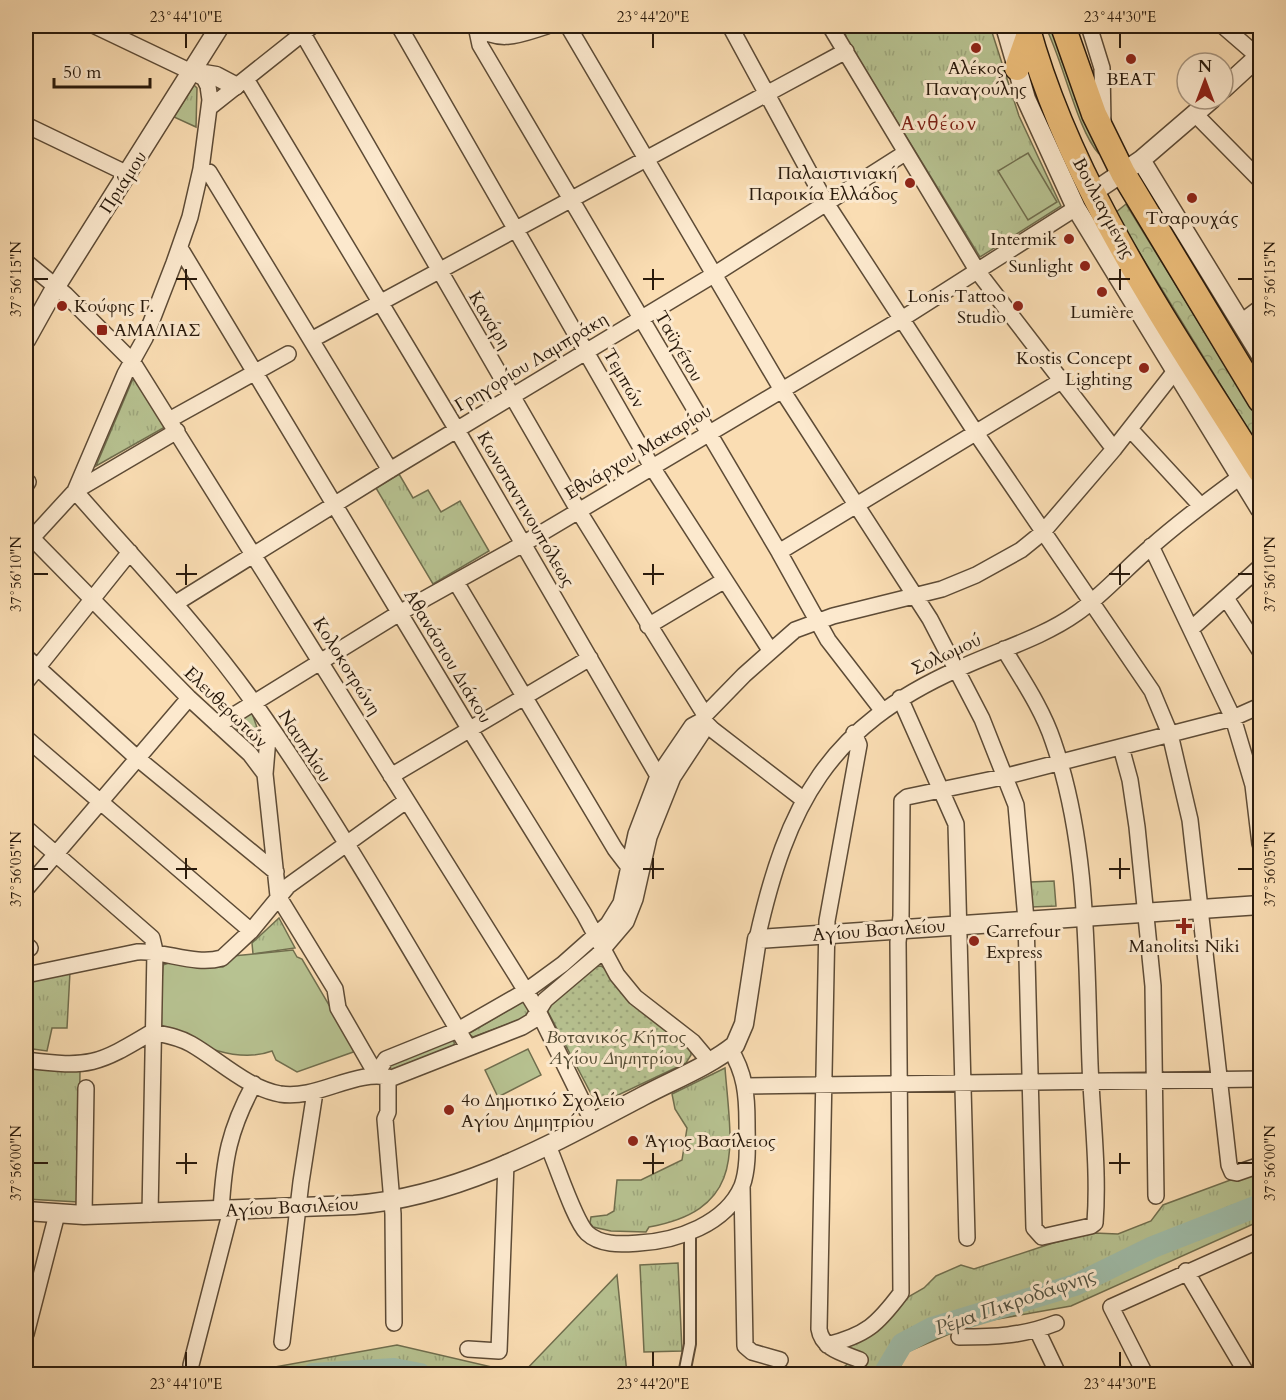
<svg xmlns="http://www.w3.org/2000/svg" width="1286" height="1400" font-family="Cardo,serif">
<defs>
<pattern id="grass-tufts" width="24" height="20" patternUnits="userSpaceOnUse" patternTransform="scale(1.5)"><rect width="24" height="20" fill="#b7c291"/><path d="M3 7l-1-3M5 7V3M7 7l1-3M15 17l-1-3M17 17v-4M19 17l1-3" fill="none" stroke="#9da67c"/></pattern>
<pattern id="forest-crowns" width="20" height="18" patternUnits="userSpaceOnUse" patternTransform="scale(1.5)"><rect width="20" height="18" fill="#b7c291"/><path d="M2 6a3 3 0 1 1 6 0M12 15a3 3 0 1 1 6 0" fill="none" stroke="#9da67c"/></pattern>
<pattern id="garden-dots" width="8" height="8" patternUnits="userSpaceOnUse" patternTransform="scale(1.5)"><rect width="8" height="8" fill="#b7c291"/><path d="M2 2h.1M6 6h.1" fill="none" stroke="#9da67c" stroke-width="1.8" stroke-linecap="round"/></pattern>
</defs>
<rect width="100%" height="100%" fill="#faddb3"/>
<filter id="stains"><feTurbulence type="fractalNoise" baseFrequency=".00333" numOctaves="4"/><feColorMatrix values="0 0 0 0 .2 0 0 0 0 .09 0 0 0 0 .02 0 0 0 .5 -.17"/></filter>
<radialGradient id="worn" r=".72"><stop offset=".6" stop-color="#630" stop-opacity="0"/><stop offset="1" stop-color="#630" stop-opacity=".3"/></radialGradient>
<path fill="url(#grass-tufts)" stroke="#706e4e" stroke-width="1.5" d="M843,26h147l29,90 42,90 -81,51 -133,-217z
M194,85l3,3 -1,39 -22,-10z
M134,379l31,48 -69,39 36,-85z
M399,474l14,24 15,-8 13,22 19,-11 29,50 -56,33 -57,-96z
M252,713l10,29 -1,6 -28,-22v-4z
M1054,881l2,25 -25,1 -1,-25z
M279,918l16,30 -42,6 -1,-11z
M70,972l-3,56h-15l-5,23 -21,-3v-67z
M524,1001l5,10 -5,7 -51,19 -5,-3z
M453,1039l2,6 -64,25 -3,-2 2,-4z
M26,1067l54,4 -2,131 -52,-3z
M725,1068c6,78 23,141 -76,159l-3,5 -35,-1 -18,-4 -3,-4 1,-6 16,-2 7,-4 3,-31h24l41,-20 5,-32 -12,-19 -3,-15z
M1260,1169v52l-189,85 -96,17 -68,29 -10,22h-62l24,-19 -14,-7 4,-17 75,-43 12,-12 25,-11 13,4 79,-26 41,-10 24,1 33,-13 12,-16z
M678,1263l4,88 -38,1 -4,-87z
M617,1275l10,99h-382l7,-3 145,-26 125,29z"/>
<path fill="url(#forest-crowns)" stroke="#706e4e" stroke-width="1.5" d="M1045,26h7l47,128c-22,-24 -36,-94 -54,-128z
M1126,204l134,218v27l-145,-236z"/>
<path fill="url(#garden-dots)" stroke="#706e4e" stroke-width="1.5" d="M601,966c10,4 13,18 20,25 21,22 45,40 70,58v6l-5,8 -89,42 -51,-97 49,-41z"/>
<path fill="#b7c291" stroke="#706e4e" stroke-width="1.5" d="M1028,153l29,49 -29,18 -30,-49z
M293,950l4,7 5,2 54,92 -59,21 -21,-12 -4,-9c-37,14 -80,-9 -113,-25l4,-61 9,-3 51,5 10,-11z
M528,1049l13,26 -43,22 -13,-27z"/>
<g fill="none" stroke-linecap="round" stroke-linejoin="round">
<path stroke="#9fbca9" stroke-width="22" d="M313,1374l81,-5 26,5
M884,1374l18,-30 30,-16 143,-43 78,-38 107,-42"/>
<g stroke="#5d4b36" stroke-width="14">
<path id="pedestrian" d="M684,1374l6,-30v-111"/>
</g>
<g stroke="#5d4b36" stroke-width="18">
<path id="minor" d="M399,26l253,441 118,183
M473,26c28,18 45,9 74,0
M476,26l4,19 299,507 49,88 54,70
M568,26l214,364 148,229 52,100 34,86 10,115 8,308 8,9 49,-11 4,-3c4,-52 -3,-107 -5,-159 -4,-107 -1,-220 -37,-323 -11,-33 -32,-63 -49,-92
M730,26l96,177 150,230 176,258 18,43 20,86 39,345 3,7 5,1 23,-8
M830,26l148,246 136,177
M1089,26l13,42 1,56
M1223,26l37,32
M303,34l275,476 127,205
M246,79l211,351 201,346
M209,108l103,-82
M1195,114l65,66
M26,125l102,49
M201,169l8,3 181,298
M180,248l290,482 114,184 33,61 18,22 58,45 16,19
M26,262l40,33 66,66 384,614 22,36 55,112
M1240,323l20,-15
M311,340l535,-289
M169,420l119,-66
M1130,429l71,77
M26,485l2,-3
M75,491c61,70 125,136 179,212 78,110 145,228 214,344
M75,491l102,-60
M26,532l163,166 61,56 15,20 13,122 57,93 3,19 38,66
M32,538l43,-47 50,-117 20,-36 29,-75 16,-46 11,-48 9,-69 -2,-14 -4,-8 -109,-52
M1151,546l82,172 20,67 7,59
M779,552l282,-171
M456,582l159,267 13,17
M1226,598l34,53
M176,603l214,-133 325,-196 190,-121
M648,626l77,-46
M1191,629l69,-62
M26,657l111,101 139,114
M26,682l104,-130
M900,698l56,126 11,414
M703,720l10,10 91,70
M218,725l183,-113 122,-68 377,-224 176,-112
M854,733l5,12 -32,176 -8,408c3,20 24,24 41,31
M26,738l225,193
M1121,747l9,33 7,47 16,159 3,210
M265,774l4,-48
M391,776l199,-118
M26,828l126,110 3,13 -5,263
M26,889l163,-191
M757,939c30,-135 71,-212 201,-270 38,-18 84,-31 119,-56 27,-19 49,-45 74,-66 28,-25 59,-48 89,-70
M26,945l4,3
M26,975l111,-23c28,-2 57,14 85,6l29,-27 37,-45 118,-85
M26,1060c64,8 71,5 126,-28 14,3 27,5 39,12 28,16 56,44 89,50 39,6 75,-26 112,-16l130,-51 10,-6 13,-21 52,-44 29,-34 9,-23 14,-62 24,-60 29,-44 3,-18 39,-40 51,-45 38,-14 109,-27 34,-14 45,-25 21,-17 72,-84 61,-78
M376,1074l10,-15 72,-29 68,-39 37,-27 45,-40 13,-21 15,-69 22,-58 34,-50 11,-6
M388,1077v35l-3,7 8,95 1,109
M746,1086l514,-7
M548,1146c9,19 26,74 39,87 14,13 35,11 52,10 38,-2 87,-19 103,-57 7,-19 5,-44 5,-63 0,-28 -2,-50 -17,-74
M742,1186l3,160 7,6 28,8
M221,1211c3,-52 8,-81 33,-127
M84,1215l2,-127
M1186,1271l61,103
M1037,1330l21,44
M26,1334l31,-120
M959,1337c35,0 64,-1 97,-14
M282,1342l19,-160 14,-90
M827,1345c39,-10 50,-20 74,-52l-3,-351 3,-26 1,-115 5,-4 96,-20 230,-59 27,-12
M468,1349l31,2 7,-188
M191,1365l40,-155
M1145,1374l-34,-67 149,-67"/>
</g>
<g stroke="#5d4b36" stroke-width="21">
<path id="tertiary" d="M1005,26l21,73 50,109 184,301
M192,72l24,4 19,10
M1223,89l37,-34
M1141,160l119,194
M1092,193l49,-33 71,-61
M26,340l29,-52 165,-262
M26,1211l58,4 270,-10c105,-8 198,-61 289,-109 30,-16 66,-30 92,-51l9,-21 13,-85 503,-34"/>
</g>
<g stroke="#291a0c" stroke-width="27">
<path id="primary" d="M1027,26c44,162 145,304 233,445
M1063,26l31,88 29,59 137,227
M1017,68l12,-34"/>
</g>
<use href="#pedestrian" stroke="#fce9ce" stroke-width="10"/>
<use href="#minor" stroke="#fce9ce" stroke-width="15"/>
<use href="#tertiary" stroke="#fce9ce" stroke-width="18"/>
<use href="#primary" stroke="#edbe7a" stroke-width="24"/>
</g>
<path fill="none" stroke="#291a0c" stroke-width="2" d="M186,33v15M653,33v15M1120,33v15M186,269v21M653,269v21M1120,269v21M33,279h15M176,279h21M643,279h21M1109,279h21M1238,279h15M186,564v21M653,564v21M1120,564v21M33,574h15M176,574h21M643,574h21M1109,574h21M1238,574h15M186,858v21M653,858v21M1120,858v21M33,869h15M176,869h21M643,869h21M1109,869h21M1238,869h15M186,1153v21M653,1153v21M1120,1153v21M33,1163h15M176,1163h21M643,1163h21M1109,1163h21M1238,1163h15M186,1352v15M653,1352v15M1120,1352v15"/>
<g fill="#8f2418" stroke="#fce9ce" stroke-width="2">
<circle cx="976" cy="48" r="6"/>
<circle cx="1131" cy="59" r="6"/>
<circle cx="910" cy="183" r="6"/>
<circle cx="1192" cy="198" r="6"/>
<circle cx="1069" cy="239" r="6"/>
<circle cx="1085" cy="266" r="6"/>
<circle cx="1102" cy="292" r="6"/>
<circle cx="62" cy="306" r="6"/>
<circle cx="1018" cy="306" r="6"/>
<rect x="96" y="324" width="12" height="12" rx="3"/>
<circle cx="1144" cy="368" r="6"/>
<path d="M1181 917h6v6h6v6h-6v6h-6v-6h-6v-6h6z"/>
<circle cx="974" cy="941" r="6"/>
<circle cx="449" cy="1110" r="6"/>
<circle cx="633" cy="1141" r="6"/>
</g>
<g text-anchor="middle" stroke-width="6" stroke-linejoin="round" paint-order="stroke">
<g font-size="18" fill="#291a0c" stroke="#fce9ce">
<text x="976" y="74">Αλέκος<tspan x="976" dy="21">Παναγούλης</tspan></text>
<text x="1131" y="85">ΒΕΑΤ</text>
<text x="898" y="179" text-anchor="end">Παλαιστινιακή<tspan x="898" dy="21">Παροικία Ελλάδος</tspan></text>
<text x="1192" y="224">Τσαρουχάς</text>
<text x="1057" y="245" text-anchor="end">Intermik</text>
<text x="1073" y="272" text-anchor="end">Sunlight</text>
<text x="1006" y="302" text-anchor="end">Lonis Tattoo<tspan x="1006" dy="21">Studio</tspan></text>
<text x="74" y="312" text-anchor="start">Κούφης Γ.</text>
<text x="1102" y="318">Lumière</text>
<text x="114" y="336" text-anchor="start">ΑΜΑΛΙΑΣ</text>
<text x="1132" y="364" text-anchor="end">Kostis Concept<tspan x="1132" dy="21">Lighting</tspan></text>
<text x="986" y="937" text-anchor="start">Carrefour<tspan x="986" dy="21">Express</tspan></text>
<text x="1184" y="952">Manolitsi Niki</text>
<text x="461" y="1106" text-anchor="start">4ο Δημοτικό Σχολείο<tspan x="461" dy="21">Αγίου Δημητρίου</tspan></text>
<text x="645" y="1147" text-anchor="start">Άγιος Βασίλειος</text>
</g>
<g font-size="18" fill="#291a0c" stroke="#fce9ce">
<text transform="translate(123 182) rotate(-57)" y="6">Πριάμου</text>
<text transform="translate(1104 208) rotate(62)" y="6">Βουλιαγμένης</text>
<text transform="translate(490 320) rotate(59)" y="6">Κανάρη</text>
<text transform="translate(679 346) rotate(60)" y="6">Ταϋγέτου</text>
<text transform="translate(531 362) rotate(-31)" y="6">Γρηγορίου Λαμπράκη</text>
<text transform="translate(624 378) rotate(60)" y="6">Τεμπών</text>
<text transform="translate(638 452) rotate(-31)" y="6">Εθνάρχου Μακαρίου</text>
<text transform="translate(526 509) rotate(60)" y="6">Κωνσταντινουπόλεως</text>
<text transform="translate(946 654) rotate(-25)" y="6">Σολωμού</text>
<text transform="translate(448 656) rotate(59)" y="6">Αθανάσιου Διάκου</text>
<text transform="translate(347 666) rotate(58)" y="6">Κολοκοτρώνη</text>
<text transform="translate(226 707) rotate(44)" y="6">Ελευθερωτών</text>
<text transform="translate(305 746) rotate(57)" y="6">Ναυπλίου</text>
<text transform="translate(879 930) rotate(-4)" y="6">Αγίου Βασιλείου</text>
<text transform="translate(292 1207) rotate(-3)" y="6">Αγίου Βασιλείου</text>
</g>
<g font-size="18" font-style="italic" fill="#544c34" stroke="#fce9ce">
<text x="616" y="1043">Βοτανικός Κήπος<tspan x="616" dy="21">Αγίου Δημητρίου</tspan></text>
</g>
<g font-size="20" letter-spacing="1.5" fill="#7a1f14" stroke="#fce9ce">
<text x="939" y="130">Ανθέων</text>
</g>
<g font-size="20" font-style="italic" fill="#525343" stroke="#fce9ce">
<text transform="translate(1015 1301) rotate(-19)" y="7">Ρέμα Πικροδάφνης</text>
</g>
</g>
<rect width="1286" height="1400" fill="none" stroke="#faddb3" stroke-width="66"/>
<g transform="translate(1205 81)"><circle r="28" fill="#fce9ce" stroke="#a89680" stroke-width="1.5"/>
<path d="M0-4.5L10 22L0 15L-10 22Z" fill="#8f2418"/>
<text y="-9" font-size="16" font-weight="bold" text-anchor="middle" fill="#291a0c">N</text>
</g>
<path d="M54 78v9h96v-9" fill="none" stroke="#291a0c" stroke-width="3"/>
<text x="63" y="78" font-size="18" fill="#291a0c" stroke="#fce9ce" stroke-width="4.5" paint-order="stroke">50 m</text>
<rect x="33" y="33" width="1220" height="1334" fill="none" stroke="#291a0c" stroke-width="2"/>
<g font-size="15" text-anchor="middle" fill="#291a0c">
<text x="186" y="22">23°44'10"E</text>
<text x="653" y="22">23°44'20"E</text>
<text x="1120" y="22">23°44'30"E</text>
<text transform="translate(16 279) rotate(-90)" y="5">37°56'15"N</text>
<text transform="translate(1270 279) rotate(-90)" y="5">37°56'15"N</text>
<text transform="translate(16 574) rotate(-90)" y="5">37°56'10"N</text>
<text transform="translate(1270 574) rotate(-90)" y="5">37°56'10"N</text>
<text transform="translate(16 869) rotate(-90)" y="5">37°56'05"N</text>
<text transform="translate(1270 869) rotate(-90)" y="5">37°56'05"N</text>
<text transform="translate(16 1163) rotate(-90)" y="5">37°56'00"N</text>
<text transform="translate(1270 1163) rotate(-90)" y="5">37°56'00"N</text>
<text x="186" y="1389">23°44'10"E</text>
<text x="653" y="1389">23°44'20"E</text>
<text x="1120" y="1389">23°44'30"E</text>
</g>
<rect width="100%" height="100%" filter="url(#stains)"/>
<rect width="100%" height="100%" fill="url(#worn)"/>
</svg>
